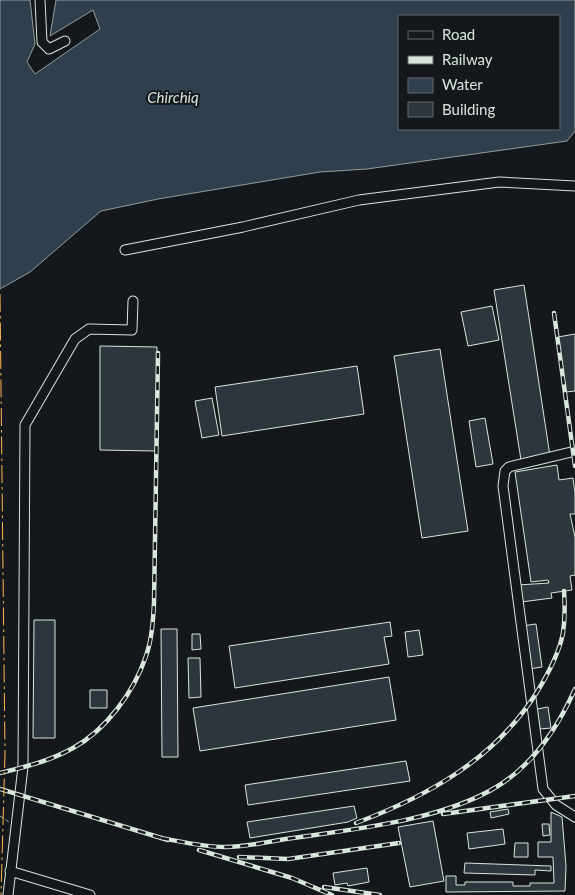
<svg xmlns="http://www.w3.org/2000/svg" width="575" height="895" font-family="Lato,sans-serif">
<rect width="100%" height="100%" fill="#14181c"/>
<path fill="#2f3f4d" stroke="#939e99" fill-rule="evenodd" d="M0,0h30l5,44 -8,18 8,12 65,-45 -7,-19 -43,26 6,-36h519v131l-8,10 -200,28 -47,3 -162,27 -57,12 -71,61 -30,17zM399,16h160v113h-160z"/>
<path fill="#2c363c" stroke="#d8e6dc" d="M524,285l26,171 -29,4 -27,-170z
M492,306l7,34 -31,6 -7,-34z
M575,334v57l-9,1 -8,-55z
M100,346l57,1 -1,104 -56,-1z
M440,349l28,182 -46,7 -28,-182z
M357,366l7,48 -142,22 -7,-49z
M212,398l7,37 -17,3 -7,-37z
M485,418l8,46 -17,3 -7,-46z
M557,465l2,15 14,-2 2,15v21h-5l5,23v38l-5,1 2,14 -21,3 1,5 -31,4 -3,-17 31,-2 -1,-3 -17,2 -16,-110z
M34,620h21v118h-22z
M390,622l2,14 -8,1 5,27 -154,24 -6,-42z
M536,624l6,43 -13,2 -7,-43z
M161,629h16l1,128h-16z
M419,630l4,25 -15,2 -3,-25z
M192,634h8l1,15 -9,1z
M188,658h12l1,39 -12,1z
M389,677l7,43 -196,31 -7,-43z
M90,690h17v18h-17z
M548,707l3,21 -11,1 -3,-20z
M406,761l4,20 -162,24 -3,-20z
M354,806l3,12 -9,4 -98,16 -3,-16z
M508,809l1,5 -18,4 -1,-6z
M551,812l11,5 4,49 -1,25 -119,1v-16h10v9h9v-3h48v4h17v-3h24l-1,-26h-15v-15h13z
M433,821l11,60 -34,6 -12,-60z
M542,824h7l1,11 -7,1z
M503,829l2,15 -36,5 -2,-16z
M515,843h13v14h-14z
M465,863l86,3v5l-16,-1v5l-71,-2z
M367,868l2,14 -21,4 -1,-3 -12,2 -2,-12z"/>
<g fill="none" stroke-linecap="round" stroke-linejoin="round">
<g stroke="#d8e6dc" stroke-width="11">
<path id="minor" d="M40,0l2,42 7,7 16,-8
M125,250l118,-23 116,-27 140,-18 76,4
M575,451l-66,16 -4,4 -2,15 40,303 13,16 19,12
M10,871l80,24
M8,895l15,-128 2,-342 50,-86 14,-10 43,1 1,-29"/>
</g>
<path stroke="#9da8a2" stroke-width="1" stroke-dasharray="4 2.5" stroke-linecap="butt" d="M0,816l9,6"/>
<use href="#minor" stroke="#14181c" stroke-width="9"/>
<g stroke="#d8e6dc" stroke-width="4.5">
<path id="rail" d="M554,313l21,153
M0,773c25,-6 50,-12 73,-25 33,-18 61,-56 73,-92 6,-17 7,-35 8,-53l4,-250
M0,789l168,51
M443,814l132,-18
M356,823c72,-27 139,-64 181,-131 11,-18 22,-38 26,-59 2,-14 2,-28 1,-42
M161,838c22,4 43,9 64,9 23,0 46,-6 68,-9 64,-9 150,-18 205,-52 37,-23 60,-59 77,-97
M199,850l93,28 40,17
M239,857l49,2 111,-16
M324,887l56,8"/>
</g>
<use href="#rail" stroke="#14181c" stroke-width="2.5" stroke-dasharray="8" stroke-linecap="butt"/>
<path stroke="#ffb74d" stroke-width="1" stroke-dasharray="18 4 2.5 4" stroke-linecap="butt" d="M0,294l5,459 -4,142"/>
</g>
<g text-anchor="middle" stroke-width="4" stroke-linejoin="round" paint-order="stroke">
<g font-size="15" font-style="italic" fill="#d8e6dc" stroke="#14181c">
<text x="173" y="103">Chirchiq</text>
</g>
</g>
<rect x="398" y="15" width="162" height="115" fill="#14181c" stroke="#626a69"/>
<rect x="408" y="31" width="25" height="8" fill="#14181c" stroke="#626a69"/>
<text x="442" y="40" font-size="15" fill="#d8e6dc">Road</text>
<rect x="408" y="56" width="25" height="8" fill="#d8e6dc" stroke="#626a69"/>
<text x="442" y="65" font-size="15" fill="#d8e6dc">Railway</text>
<rect x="408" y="78" width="25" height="15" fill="#2f3f4d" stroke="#626a69"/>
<text x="442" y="90" font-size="15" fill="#d8e6dc">Water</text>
<rect x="408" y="102" width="25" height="15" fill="#2c363c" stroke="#626a69"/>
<text x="442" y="115" font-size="15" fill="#d8e6dc">Building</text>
</svg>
